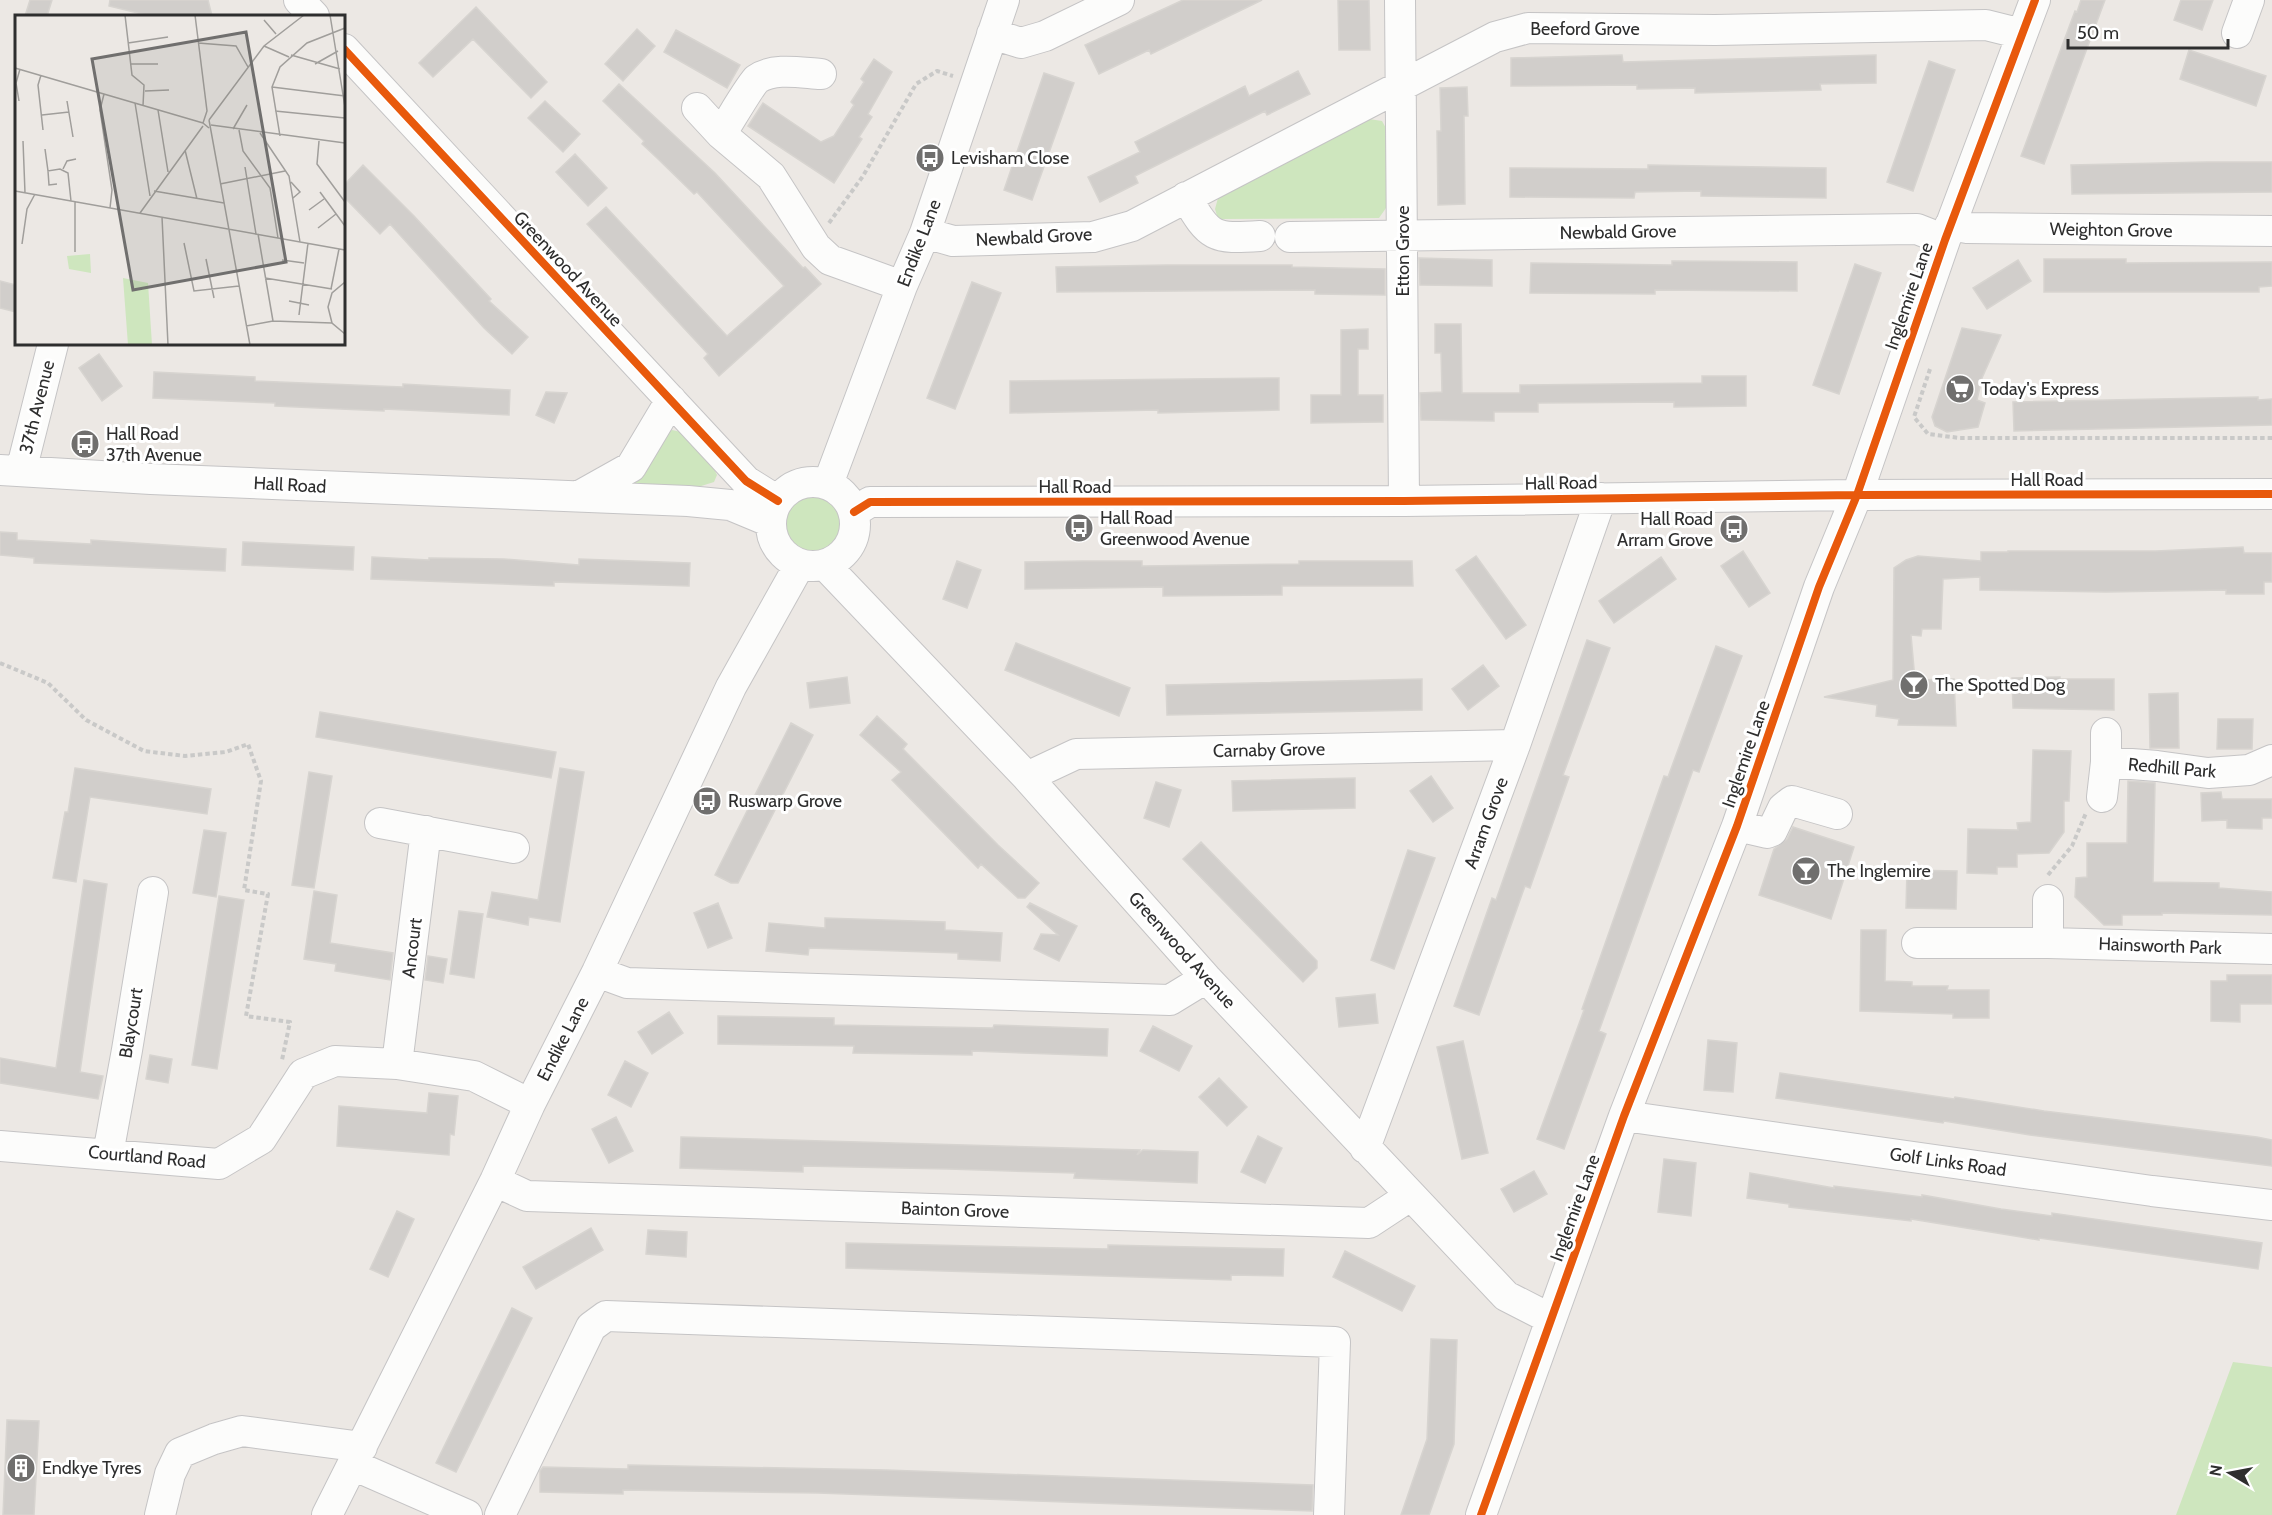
<svg xmlns="http://www.w3.org/2000/svg" width="2272" height="1515" font-family="Cabin,sans-serif">
<rect width="100%" height="100%" fill="#ece8e4"/>
<path fill="#cee6be" d="M1369,119l13,2 5,9 -1,78 -7,10 -161,1 -3,-10 3,-11z
M672,430l9,2 33,37 3,6 -3,7 -32,10h-69l50,-58z
M785 524a29 29 0 1 1 58 0a29 29 0 1 1-58 0Z
M2233,1362l39,5v148h-96z"/>
<path fill="#d1cecb" stroke="#d7d4d0" stroke-width="1.5" d="M30,0h22l-5,16h-22z
M110,0h98l4,16h-62l-41,-10z
M1183,0h79l-111,54 -2,-4 -50,24 -14,-29z
M1338,0h31l1,50h-31z
M2081,0h24l-61,164 -23,-8 54,-145 2,1z
M2181,0h32l-11,30 -28,-10z
M476,7l71,75 -16,16 -58,-59 -40,38 -14,-14z
M637,29l18,17 -32,35 -18,-17z
M676,30l64,35 -13,23 -63,-36z
M2189,50l77,26 -10,30 -76,-27z
M1622,55l1,7 253,-7v28l-56,1 1,6 -126,3v-5l-58,1v-4l-126,1v-28z
M874,59l18,13 -24,42 4,3 -13,20 3,2 -28,44 -86,-57 15,-23 58,39 13,-6 20,-31 -3,-3 13,-20 -3,-3z
M1929,61l26,9 -42,121 -26,-9z
M1298,71l12,23 -43,21 -2,-4 -130,65 3,7 -38,19 -12,-25 52,-25 -5,-10 110,-56 4,10z
M1044,73l30,10 -42,117 -28,-10z
M619,84l96,89 88,95 2,-1 16,17 -102,92 -15,-18 4,-4 -121,-130 19,-17 121,129 57,-50 -87,-94 -3,2 -37,-36 -15,-14 2,-3 -41,-40z
M1467,87l1,29h-4l1,88 -27,1 -1,-74h4l-1,-43z
M545,101l35,33 -17,18 -35,-34z
M575,154l32,34 -19,18 -32,-34z
M2207,162h65v30l-200,2 -1,-29z
M363,165l51,51 77,83 -2,2 39,36 -16,17 -28,-26 -94,-104 -10,10 -36,-37v-12z
M1648,165l178,3v30l-125,-2v-5l-66,1 -1,6 -124,-1v-29l138,1z
M1419,258l73,2v26l-72,-1z
M2044,259h82v4l146,-1v24l-13,1v5h-215z
M2018,260l13,21 -44,28 -14,-21z
M1672,261l125,1v29l-142,-1v4l-125,-1 1,-30 141,2z
M1855,264l26,9 -42,121 -26,-9z
M1168,265h124v2l93,2v26l-70,-1v-4l-258,2 -1,-25z
M0,281l16,4v27l-16,-4z
M972,282l29,11 -46,116 -28,-11z
M1435,324h26l1,69h58v-8l182,-2v-7h44v30l-72,1v-5l-136,1v9h-44v9l-73,-1 -1,-27 22,-1 -1,-39h-6z
M1962,328l39,7 -19,43 -5,22 8,3 -7,24 -31,5 -12,-6 -3,-9z
M1368,329v20h-10v46h25v27l-72,1v-28h30v-65z
M99,354l23,32 -20,15 -23,-33z
M154,372l101,5v4l148,6v-3l107,6 -1,25 -125,-6v2l-109,-5v-3l-122,-5z
M1279,378v32l-121,3v-3l-148,3v-32z
M546,392l21,1 -13,30 -18,-8z
M2258,397v3l14,-1v26l-258,6 -1,-29z
M0,532l17,1v7l74,4v-4l135,9 -1,22 -191,-8v-5l-34,-3z
M243,542l111,5 -1,23 -111,-5z
M2243,547l1,6h28v29h-8v12h-38v-4l-120,2 -126,-2v-13l-37,2 -2,50h-19l-1,7 -10,-1 4,45 39,-1 2,47 -58,-1 1,-6 -23,-3 1,-11 -53,-8 69,-17 1,-112 12,-8 12,-4 63,5v-9h27v-1h148z
M1743,551l27,42 -21,14 -28,-41z
M1476,556l50,69 -20,14 -50,-69z
M372,557l57,3v-2l75,1 75,6v-6l111,4 -1,23 -135,-4v4l-183,-7z
M1661,557l15,22 -62,44 -15,-22z
M957,561l24,9 -14,38 -24,-9z
M1083,561h59v5l157,-2v-3h113l1,25h-131v9l-119,1v-9l-138,2v-27z
M1587,640l23,8 -47,127 6,2 -39,111 -5,-2 -46,129 -25,-9 38,-108 4,2z
M1016,643l114,45 -11,28 -114,-46z
M1716,646l26,10 -43,116 -6,-2 -94,261 7,3 -42,115 -27,-10 47,-129 -2,-1 82,-233 4,1z
M1483,665l16,21 -31,24 -16,-21z
M847,677l3,26 -40,5 -3,-25z
M2060,677v2h54v31l-101,-2 -1,-30z
M1422,679v31l-255,5 -1,-30z
M2178,693l1,55h-29l-1,-54z
M320,712l236,40 -5,26 -235,-41z
M877,716l30,28 -4,5 95,96 41,38 -14,15h-7l-37,-34 -3,4 -86,-88 9,-8 -41,-37z
M2218,719h35l-1,30h-35z
M791,723l22,12 -75,148h-7l-16,-8z
M2033,750l38,1 -2,50h-5v31l-15,21 -32,1v13h-20v7l-30,-1 1,-44 50,1 -1,-7 14,-1z
M75,768l136,21 -4,25 -117,-17 -14,85 -23,-4 12,-66h3z
M560,768l24,4 -24,150 -31,-5 -1,8 -41,-8 5,-25 46,8z
M309,772l23,4 -18,112 -22,-3z
M1431,776l22,32 -20,14 -23,-31z
M1355,778v30l-122,3 -1,-30z
M2128,781l27,2 -2,99 66,1v5l53,4v23l-110,-2v2h-40v10h-18l-29,-28 1,-19 11,-1v-34h40z
M1156,782l25,8 -12,37 -25,-9z
M2221,792l1,7h50v19h-10v11l-35,-1v-8l-25,1 -1,-28z
M1793,827l61,20 -23,72 -72,-24 15,-46 13,-10z
M204,830l22,3 -10,64 -23,-4z
M1201,842l116,119v7l-14,14 -120,-123z
M1408,850l27,8 -41,111 -23,-9z
M1907,870l50,1 -1,38 -50,-1z
M84,880l23,4 -27,188 23,4 -5,23 -98,-16v-25l56,10z
M314,891l23,4 -7,48 63,10 -3,27 -55,-9 1,-7 -32,-5z
M219,896l25,4 -27,169 -25,-4z
M718,903l14,35 -24,10 -14,-35z
M1030,903l47,23 -18,35 -25,-12 7,-15 17,1 -31,-28z
M459,911l24,3 -9,64 -24,-4z
M825,918l120,4v8l57,3 -2,28 -42,-2v-6l-149,-5 -1,7 -42,-4 3,-28 56,5z
M1861,930h25l-1,51 27,1v4h36l-1,4h42v28h-36v-4l-93,-3z
M428,956l19,3 -4,24 -18,-3z
M2227,975h45v29h-32v18l-29,-1v-40h16z
M1375,994l3,29 -39,4 -3,-29z
M669,1012l14,21 -31,21 -14,-22z
M718,1016l116,2v7l159,3 1,-3 114,4 -1,27 -135,-5v4l-119,-2 1,-7 -136,-2z
M1153,1026l39,20 -13,25 -39,-20z
M1708,1040l29,3 -4,49 -29,-2z
M1463,1041l25,112 -26,6 -25,-112z
M150,1055l22,4 -4,24 -22,-4z
M625,1061l23,12 -17,34 -23,-12z
M1780,1073l174,26 1,-2 89,14 213,26 15,3v26l-242,-31 -86,-14 -1,2 -167,-25z
M1219,1078l28,29 -20,19 -28,-29z
M429,1093l29,3 -4,39 -4,-1 -1,21 -112,-9 2,-40 88,7z
M616,1117l17,34 -24,12 -17,-34z
M1258,1136l24,12 -17,35 -24,-11z
M681,1137l459,13 -3,5 6,-5 55,2 -1,31 -123,-5 1,-5 -127,-4 -145,-3v6l-123,-4z
M1664,1159l32,4 -5,53 -33,-4z
M1534,1171l13,23 -33,18 -13,-23z
M1750,1173l84,15v-2l88,11v-2l79,14 51,7v-3l210,30 -4,26 -219,-31v2l-18,-3 -110,-18v2l-122,-14v-3l-42,-6z
M397,1211l17,8 -26,58 -18,-8z
M591,1228l12,22 -67,39 -13,-22z
M648,1230l39,2 -1,25 -40,-3z
M846,1243l262,6v-4l176,4 -1,27 -52,-1v5l-385,-12z
M1345,1251l70,35 -13,25 -69,-34z
M512,1308l20,10 -76,154 -20,-9z
M1431,1339l26,1 -3,104 -25,71h-28l26,-76z
M7,1420l32,1 -5,94h-31z
M628,1465l258,5 427,15 -1,26 -494,-18 -195,-3v4l-83,-2v-21l3,-4 85,2z"/>
<g fill="none" stroke-linecap="round" stroke-linejoin="round">
<g stroke="#c5c4c5" stroke-width="32">
<path id="minor" d="M299,0l15,16
M1400,0l4,501
M2237,33l12,-33
M992,34l29,9 24,-7 74,-36
M344,49l402,432 32,20
M697,108l24,26 50,42 45,71 14,13 72,26
M721,134c7,-10 29,-49 36,-55 17,-12 45,-6 64,-5
M1186,197c24,41 27,42 74,39
M1950,225l17,3 305,3
M925,233l28,8 140,-4 39,-11 363,-189 33,-9 187,2 271,-5 36,9
M1290,237l627,-8 28,11
M0,470l151,9 537,22 42,4 41,17
M21,471l32,-127
M771 524a42 42 0 1 1 84 0a42 42 0 1 1-84 0Z
M828,484l74,-198 23,-53 79,-233
M581,495l50,-28 40,-67
M854,512l16,-10 534,-1 453,-6 415,-1
M825,565l202,212 179,201 300,318 45,23
M2106,762l51,4 51,7 41,-3 23,-10
M1027,777l49,-23 439,-9
M2102,797l4,-35v-29
M380,823l134,25
M1737,826l30,7 5,-2 11,-23 9,-7 45,13
M1917,943h131l224,6
M2048,943v-43
M597,972l30,11 543,17 36,-22
M397,1064l29,-233
M1624,1116l528,75 120,14
M0,1146l219,18 42,-25 42,-65 32,-13 62,3 77,12 56,28
M1365,1148l150,-403 86,-247
M108,1154l19,-104 26,-158
M495,1181l32,15 842,27 41,-27
M353,1465l114,50
M160,1515l10,-41 10,-21 34,-14 28,-8 120,16
M327,1515l168,-334 35,-77 67,-132 134,-285 69,-123
M500,1515l91,-188 15,-11 729,26 -6,173
M1481,1515l143,-399 113,-290 82,-239 38,-92 88,-255 90,-240"/>
</g>
<path stroke="#c9c9c8" stroke-width="4" stroke-dasharray="4.5 3" stroke-linecap="butt" d="M829,223l34,-47 53,-92 21,-13 16,5
M1930,369l-16,48 14,17 32,4h312
M0,663l48,20 38,37 58,31 41,5 41,-4 22,-8 13,37 -17,109 24,4 -22,122 44,6 -8,38
M2048,875l24,-29 14,-33"/>
<use href="#minor" stroke="#fcfcfb" stroke-width="30"/>
<g stroke="#fff" stroke-width="11">
<path id="cycleway" d="M344,49l402,432 32,20
M854,512l16,-10 534,-1 453,-6 415,-1
M1481,1515l143,-399 113,-290 82,-239 38,-92 88,-255 90,-240"/>
</g>
<use href="#cycleway" stroke="#e8590c" stroke-width="8"/>
</g>
<defs>
<g id="bus-disc" transform="scale(1.5)"><circle r="9.5" fill="#706f6e" stroke="#fff"/><path d="M-5-6H5V4H4V6H2V4H-2V6H-4V4H-5ZM-3.5-4V0h7V-4ZM-3.5 1.2v1.5H-2V1.2ZM2 1.2v1.5H3.5V1.2Z" fill="#fff"/></g>
<g id="supermarket-disc" transform="scale(1.5)"><circle r="9.5" fill="#706f6e" stroke="#fff"/><path d="M-6-5.5h2.5l.6 2H6L4.5 2H-2.5L-4.4-4H-6ZM-1.5 3.2a1.3 1.3 0 1 0 .1 0ZM3 3.2a1.3 1.3 0 1 0 .1 0Z" fill="#fff"/></g>
<g id="bar-disc" transform="scale(1.5)"><circle r="9.5" fill="#706f6e" stroke="#fff"/><path d="M-6-5H6L.8 .8V4.5H3.5V6h-7V4.5H-.8V.8Z" fill="#fff"/></g>
<g id="building-disc" transform="scale(1.5)"><circle r="9.5" fill="#706f6e" stroke="#fff"/><path d="M-4-6H4V6H1V3H-1V6H-4ZM-2.5-4.3h1.7v1.8h-1.7ZM.8-4.3h1.7v1.8H.8ZM-2.5-1h1.7V.8h-1.7ZM.8-1h1.7V.8H.8Z" fill="#fff"/></g>
</defs>
<g fill-rule="evenodd">
<use href="#bus-disc" x="930" y="158"/>
<use href="#supermarket-disc" x="1960" y="389"/>
<use href="#bus-disc" x="85" y="444"/>
<use href="#bus-disc" x="1079" y="528"/>
<use href="#bus-disc" x="1734" y="529"/>
<use href="#bar-disc" x="1914" y="685"/>
<use href="#bus-disc" x="707" y="801"/>
<use href="#bar-disc" x="1806" y="871"/>
<use href="#building-disc" x="21" y="1468"/>
</g>
<g text-anchor="middle" stroke-width="6" stroke-linejoin="round" paint-order="stroke">
<g font-size="18" fill="#2e2e2e" stroke="#fff">
<text x="1585" y="35">Beeford Grove</text>
<text transform="translate(2111 230) rotate(1)" y="6">Weighton Grove</text>
<text transform="translate(1618 232) rotate(-1)" y="6">Newbald Grove</text>
<text transform="translate(1034 237) rotate(-3)" y="6">Newbald Grove</text>
<text transform="translate(919 243) rotate(-69)" y="6">Endike Lane</text>
<text transform="translate(1403 251) rotate(-90)" y="6">Etton Grove</text>
<text transform="translate(568 269) rotate(47)" y="6">Greenwood Avenue</text>
<text transform="translate(1909 296) rotate(-71)" y="6">Inglemire Lane</text>
<text transform="translate(37 407) rotate(-76)" y="6">37th Avenue</text>
<text x="2047" y="486">Hall Road</text>
<text transform="translate(1561 483) rotate(-1)" y="6">Hall Road</text>
<text transform="translate(290 485) rotate(3)" y="6">Hall Road</text>
<text x="1075" y="493">Hall Road</text>
<text transform="translate(1269 750) rotate(-1)" y="6">Carnaby Grove</text>
<text transform="translate(1746 754) rotate(-71)" y="6">Inglemire Lane</text>
<text transform="translate(2172 768) rotate(5)" y="6">Redhill Park</text>
<text transform="translate(1486 823) rotate(-70)" y="6">Arram Grove</text>
<text transform="translate(2160 946) rotate(2)" y="6">Hainsworth Park</text>
<text transform="translate(412 948) rotate(-83)" y="6">Ancourt</text>
<text transform="translate(1182 950) rotate(48)" y="6">Greenwood Avenue</text>
<text transform="translate(131 1023) rotate(-81)" y="6">Blaycourt</text>
<text transform="translate(563 1039) rotate(-63)" y="6">Endike Lane</text>
<text transform="translate(147 1157) rotate(5)" y="6">Courtland Road</text>
<text transform="translate(1948 1162) rotate(8)" y="6">Golf Links Road</text>
<text transform="translate(1575 1208) rotate(-70)" y="6">Inglemire Lane</text>
<text transform="translate(955 1210) rotate(2)" y="6">Bainton Grove</text>
</g>
<g font-size="18" fill="#2e2e2e" stroke="#fff" text-anchor="start">
<text x="951" y="164">Levisham Close</text>
<text x="1981" y="395">Today's Express</text>
<text x="106" y="440">Hall Road<tspan x="106" dy="21">37th Avenue</tspan></text>
<text x="1100" y="524">Hall Road<tspan x="1100" dy="21">Greenwood Avenue</tspan></text>
<text x="1713" y="525" text-anchor="end">Hall Road<tspan x="1713" dy="21">Arram Grove</tspan></text>
<text x="1935" y="691">The Spotted Dog</text>
<text x="728" y="807">Ruswarp Grove</text>
<text x="1827" y="877">The Inglemire</text>
<text x="42" y="1474">Endkye Tyres</text>
</g>
</g>
<g transform="translate(15 15)">
<rect width="330" height="330" fill="#ece8e4"/>
<path d="M75,239l1,19 -22,-4 -2,-13zM108,263l25,5 4,62h-24z" fill="#cee6be"/>
<path fill="none" stroke="#a09e9b" stroke-width="1.5" d="M110,0l7,60 12,10 -1,21M180,0l12,96 -4,12 6,5M315,0l15,92M249,5l12,14M113,28l40,-6M183,28l38,3 12,21M249,31l25,11M276,40l49,14M116,49h27M300,49l23,-13M0,53l188,55M26,60l-3,10 5,45M257,72l73,9M130,76l24,-1M89,79l-4,16 12,80 -2,18M4,86l-3,-18 4,-14M52,86l6,36M120,88l15,93M143,95l10,62M260,96l70,7M27,100l27,-3M194,105l41,225M194,105l55,-74 40,-31M196,110l134,18M218,114l14,-24M224,115l4,21 27,37 8,50M245,118l29,43 11,66M265,121l-8,-49 8,-20 27,-24 38,-15M8,126l2,52M304,126l-2,23 28,38M30,134l3,22 12,-2 8,4 3,28M170,135l12,49M230,152l11,67M48,154l4,-8 9,-2M33,156l1,14 8,-1M276,167l9,10 -7,6M205,169l65,-13M0,176l330,59M139,176l70,12M305,177l25,34M60,186v51M294,195l15,-11M125,198l63,-87M147,202l6,128M303,213l18,-14M243,219l15,87M169,228l10,48 45,-5M7,229l5,-35 8,-15M191,244l8,39M267,245l22,3M250,263l67,11M330,267l-13,11 -4,14 4,16 13,11M316,274l8,-40M274,286l20,4M284,300l9,-72M231,311l27,-5 59,2"/>
<path fill="#706f6e" fill-opacity="0.15" stroke="#706f6e" stroke-width="3" d="M231,17l40,230 -153,28 -41,-231z"/>
<rect width="330" height="330" fill="none" stroke="#2e2e2e" stroke-width="3"/>
</g>
<g transform="translate(2230 1473) rotate(280)" stroke="#ffffff" stroke-width="4.5" paint-order="stroke">
<path d="M0-4.5L10 22L0 15L-10 22Z" fill="#2e2e2e"/>
<text y="-9" font-size="16" font-weight="bold" text-anchor="middle" fill="#2e2e2e">N</text>
</g>
<path d="M2068 39v9h160v-9" fill="none" stroke="#2e2e2e" stroke-width="3"/>
<text x="2077" y="39" font-size="18" fill="#2e2e2e" stroke="#ffffff" stroke-width="4.5" paint-order="stroke">50 m</text>
</svg>
